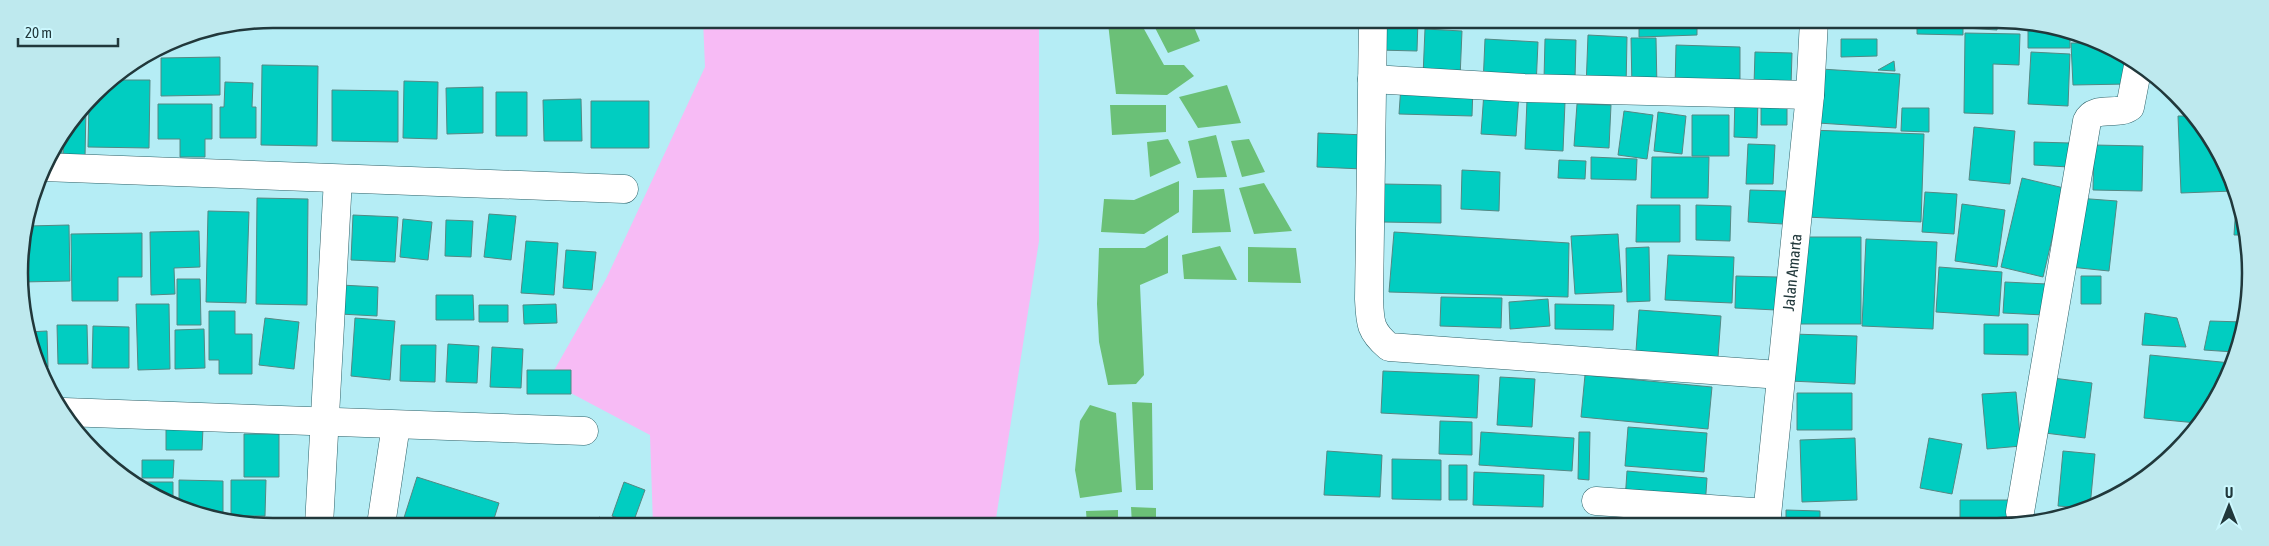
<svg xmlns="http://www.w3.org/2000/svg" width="2269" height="546" font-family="'Asap Condensed',sans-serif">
<rect width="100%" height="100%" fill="#b5edf5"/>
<path fill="#f7bbf5" d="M703,19l336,1v221l-44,284h-342l-3,-90 -102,-54 58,-102 99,-212z"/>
<path fill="#6bc077" d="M1129,20h10l25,45h20l10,11 -27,19 -51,-1 -8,-71z
M1151,20h40l9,21 -32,12z
M1227,85l14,38 -43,5 -19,-31z
M1110,105h56v27l-54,3z
M1216,135l11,42 -30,1 -9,-37z
M1168,139l13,24 -31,14 -3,-35z
M1249,139l16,33 -23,5 -11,-36z
M1179,181v31l-35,22 -43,-2 3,-33 30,1z
M1264,183l28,48 -38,3 -15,-46z
M1224,189l7,43 -39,1 1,-43z
M1168,235v38l-28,12 4,90 -8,9 -28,1 -9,-43 -2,-38 2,-56h46z
M1220,246l17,34 -53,-1 -2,-24z
M1248,247l48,1 5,35 -53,-1z
M1132,402l20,1 1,87h-17z
M1090,405l26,8 6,79 -42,6 -5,-28 5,-49z
M1131,507l25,1v17h-24z
M1118,510v15h-31l-1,-14z"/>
<path fill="#01cdc1" stroke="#548883" d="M1379,20h39l-1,31 -39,-1z
M1639,20l58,1v14l-58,2z
M1818,21h45l-1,7 -44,-1z
M1917,21h46v14l-46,-1z
M1965,21h33l-1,9 -32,-2z
M2028,24h12l30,11v13h-42z
M1425,29l37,2 -2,47 -37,-2z
M1965,33l55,1 -1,31 -26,-1v50l-29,-1z
M1588,35l39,2 -1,52 -40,-1z
M1631,38h25l1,51h-25z
M1485,39l53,3 -2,45 -53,-2z
M1545,39l31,1 -1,39h-31z
M1841,39h36v17l-36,1z
M2071,43h22l30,10 4,3 1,28 -55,1z
M1676,45l64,2v42l-65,-1z
M1755,52l37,1 -1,33 -37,-1z
M2031,52l39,2 -2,52 -40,-2z
M220,57v38l-59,1v-38z
M1894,61l1,10 -17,-1z
M262,65l56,1 -1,80 -56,-1z
M1821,69l79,5 -4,54 -78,-5z
M109,80h41l-1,68 -61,-1 1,-44z
M404,81l34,1 -1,57 -34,-1z
M225,82l28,1 -1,24h4v31h-36v-31h4z
M1401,85l72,2 -1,29 -73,-2z
M483,87v46l-36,1 -1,-46z
M332,90l66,1v51l-66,-1z
M496,92h31v44h-31z
M1484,92l35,2 -3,42 -35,-2z
M1735,97l23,1 -1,40 -23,-1z
M1761,98h26v27h-26z
M581,99l1,42h-38l-1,-41z
M1527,100l38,2 -2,49 -38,-2z
M591,101h58v47h-58z
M158,104h54v35h-7v18h-25v-18h-22z
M1577,104l34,1 -2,43 -35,-2z
M86,107l-1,51 -22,-1 1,-21z
M1902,108h27v24l-28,-1z
M1624,111l29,4 -6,44 -29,-4z
M1658,112l28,4 -4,38 -28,-3z
M1692,115h37v41h-37z
M2178,116h17l3,2 35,73 -52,2z
M1974,127l41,4 -5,53 -41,-4z
M1809,130l115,4 -3,88 -116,-5z
M1318,133l47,2 -2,34 -46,-2z
M62,139v20h-16z
M2034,142l36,1 -1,24 -35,-2z
M1748,144l27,1 -2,39h-27z
M2094,145l49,1 -1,45 -49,-1z
M1591,157l46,2 -1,21 -45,-1z
M1652,157h57l-1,41h-57z
M1559,160l27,1 -1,18 -27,-1z
M1462,170l38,2 -1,39 -38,-2z
M2022,178l42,10 -21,89 -42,-10z
M1382,184l59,1v38l-59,-1z
M1750,190l36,1 -3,33 -35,-2z
M1925,192l32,2 -3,40 -32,-2z
M257,198l51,1 -1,106 -51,-1z
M2077,198l40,3 -8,70 -39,-4z
M1962,204l43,6 -8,57 -42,-6z
M2236,204h4l2,3 1,28h-9z
M1637,205h43v37h-44z
M1696,205l35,1 -1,35 -34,-1z
M208,211l41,1 -3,91 -40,-1z
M489,214l27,2 -5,44 -27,-3z
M353,215l45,2 -3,45 -44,-2z
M403,219l29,3 -4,38 -28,-3z
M446,220l27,1 -2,36 -26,-1z
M69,225l1,56 -48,1 -1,-31 7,-25z
M199,231l1,36 -26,1 1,26 -24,1 -1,-63z
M1394,232l175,11 -1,54 -179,-5z
M142,233v44h-24v24h-46l-1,-67z
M1618,234l4,58 -47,2 -4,-58z
M1798,237h63v87h-63z
M1866,239l71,3 -4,87 -71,-3z
M526,241l32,2 -4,52 -33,-2z
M1649,247l1,54 -23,1 -1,-54z
M566,250l30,2 -4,38 -29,-2z
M1668,255l66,2 -2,46 -67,-3z
M1939,267l63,5 -3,44 -63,-4z
M1736,276l41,1 -1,33 -41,-2z
M2081,276h20v28h-20z
M177,279h23l1,46h-24z
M2005,282l42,2 -3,31 -41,-2z
M341,285l37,2 -1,29 -37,-2z
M436,295h37l1,25h-38z
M1441,297l61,1 -1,30 -61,-2z
M1548,299l2,27 -40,3 -1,-27z
M136,304h33l1,65 -32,1z
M556,304l1,19 -33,1 -1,-19z
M1555,304l59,1 -1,25 -58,-1z
M479,305h29v17h-29z
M1639,310l82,6 -3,41 -82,-6z
M209,311h26v23h17v40h-33v-14h-10z
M2145,313l32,5 9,29 -44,-2z
M265,318l34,4 -5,47 -35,-4z
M355,318l40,3 -5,59 -39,-4z
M2210,321l33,1 -9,30 -30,-2z
M1984,324h44v31l-44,-1z
M57,325h30l1,39h-30z
M93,326l36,1v41h-37z
M204,329l1,39 -30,1v-39z
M47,331l1,36 -6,1 -15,-29v-7z
M1792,334l65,2 -2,48 -65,-3z
M448,344l31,2 -2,37 -31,-1z
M401,345h35l-1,37 -35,-1z
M492,347l31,2 -2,39 -31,-1z
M2150,355l81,8 -7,23 -27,37 -53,-5z
M527,370h44v24h-44z
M1383,371l96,4 -2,43 -96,-5z
M1585,375l127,12 -4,42 -127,-12z
M1500,377l35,2 -3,48 -35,-2z
M2053,378l39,5 -7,55 -40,-5z
M2016,392l5,54 -34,3 -5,-55z
M1797,393h55v37h-55z
M1440,421l32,1v33l-33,-1z
M166,427l37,1 -1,22h-36z
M1628,427l79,6 -3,39 -79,-6z
M1481,432l93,6 -2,33 -93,-6z
M1579,432h11l-1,48 -11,-1z
M244,434h35v43h-35z
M1855,438l2,62 -55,2 -2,-62z
M1929,438l33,6 -10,50 -32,-6z
M1327,451l55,4 -2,42 -56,-2z
M2063,451l32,3 -5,53 -6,1 -26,-2z
M1392,459l49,1v40l-49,-1z
M142,460h32l-1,18h-31z
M1449,465h18v35h-18z
M1627,471l80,7 -2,30 -80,-7z
M1474,472l70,3 -1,32 -70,-2z
M417,477l82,26 -7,22 -90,-1z
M179,480l44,1v34h-13l-31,-11z
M231,480h35l-1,36h-34z
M142,482h31v20l-27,-9 -5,-4z
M624,482l21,8 -12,33 -21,-7z
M1960,500h49l-1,20 -48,-1z
M1786,510l34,1v14h-34z
M599,517l24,8h-26z
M1455,520l55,2v3h-55z
M263,522h25v3h-25z"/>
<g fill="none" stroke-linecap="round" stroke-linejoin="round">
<g stroke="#2d6269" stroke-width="29">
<g id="minor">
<path d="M1373,20l-4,279c1,24 1,32 20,48l392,28"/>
<path d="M1372,79l152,9 286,7"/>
<path d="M43,167l581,22"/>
<path d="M64,412l520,19"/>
<path d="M1596,501l171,12"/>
<path d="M2020,512l67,-391c7,-16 31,-5 43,-14l8,-41"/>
<path d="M319,525l19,-346"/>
<path d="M381,525l15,-100"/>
<path id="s1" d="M1766,525l44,-430 4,-74"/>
</g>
</g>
<use href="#minor" stroke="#fff" stroke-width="28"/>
</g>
<g text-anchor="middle" stroke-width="4.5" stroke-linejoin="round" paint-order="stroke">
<g font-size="16" fill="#21383b" stroke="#ccf8fe">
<text dy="6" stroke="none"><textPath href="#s1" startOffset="254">Jalan Amarta</textPath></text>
</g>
</g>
<path d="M0 0H2269V546H0ZM273 28H1997A245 245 0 0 1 2242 273V273A245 245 0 0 1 1997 518H273A245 245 0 0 1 28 273V273A245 245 0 0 1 273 28Z" fill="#bee9ee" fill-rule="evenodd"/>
<path fill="none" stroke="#21383b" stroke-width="2.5" d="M273 28H1997A245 245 0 0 1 2242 273V273A245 245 0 0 1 1997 518H273A245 245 0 0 1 28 273V273A245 245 0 0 1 273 28Z"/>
<g transform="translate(2229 506)" stroke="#ccf8fe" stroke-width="4" paint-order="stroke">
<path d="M0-4L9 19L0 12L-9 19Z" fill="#21383b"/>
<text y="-8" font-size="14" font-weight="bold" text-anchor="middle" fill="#21383b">U</text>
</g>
<path d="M18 38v8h100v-8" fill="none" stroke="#21383b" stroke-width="2.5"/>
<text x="25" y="38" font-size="15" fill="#21383b" stroke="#ccf8fe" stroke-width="4" paint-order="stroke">20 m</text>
</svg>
